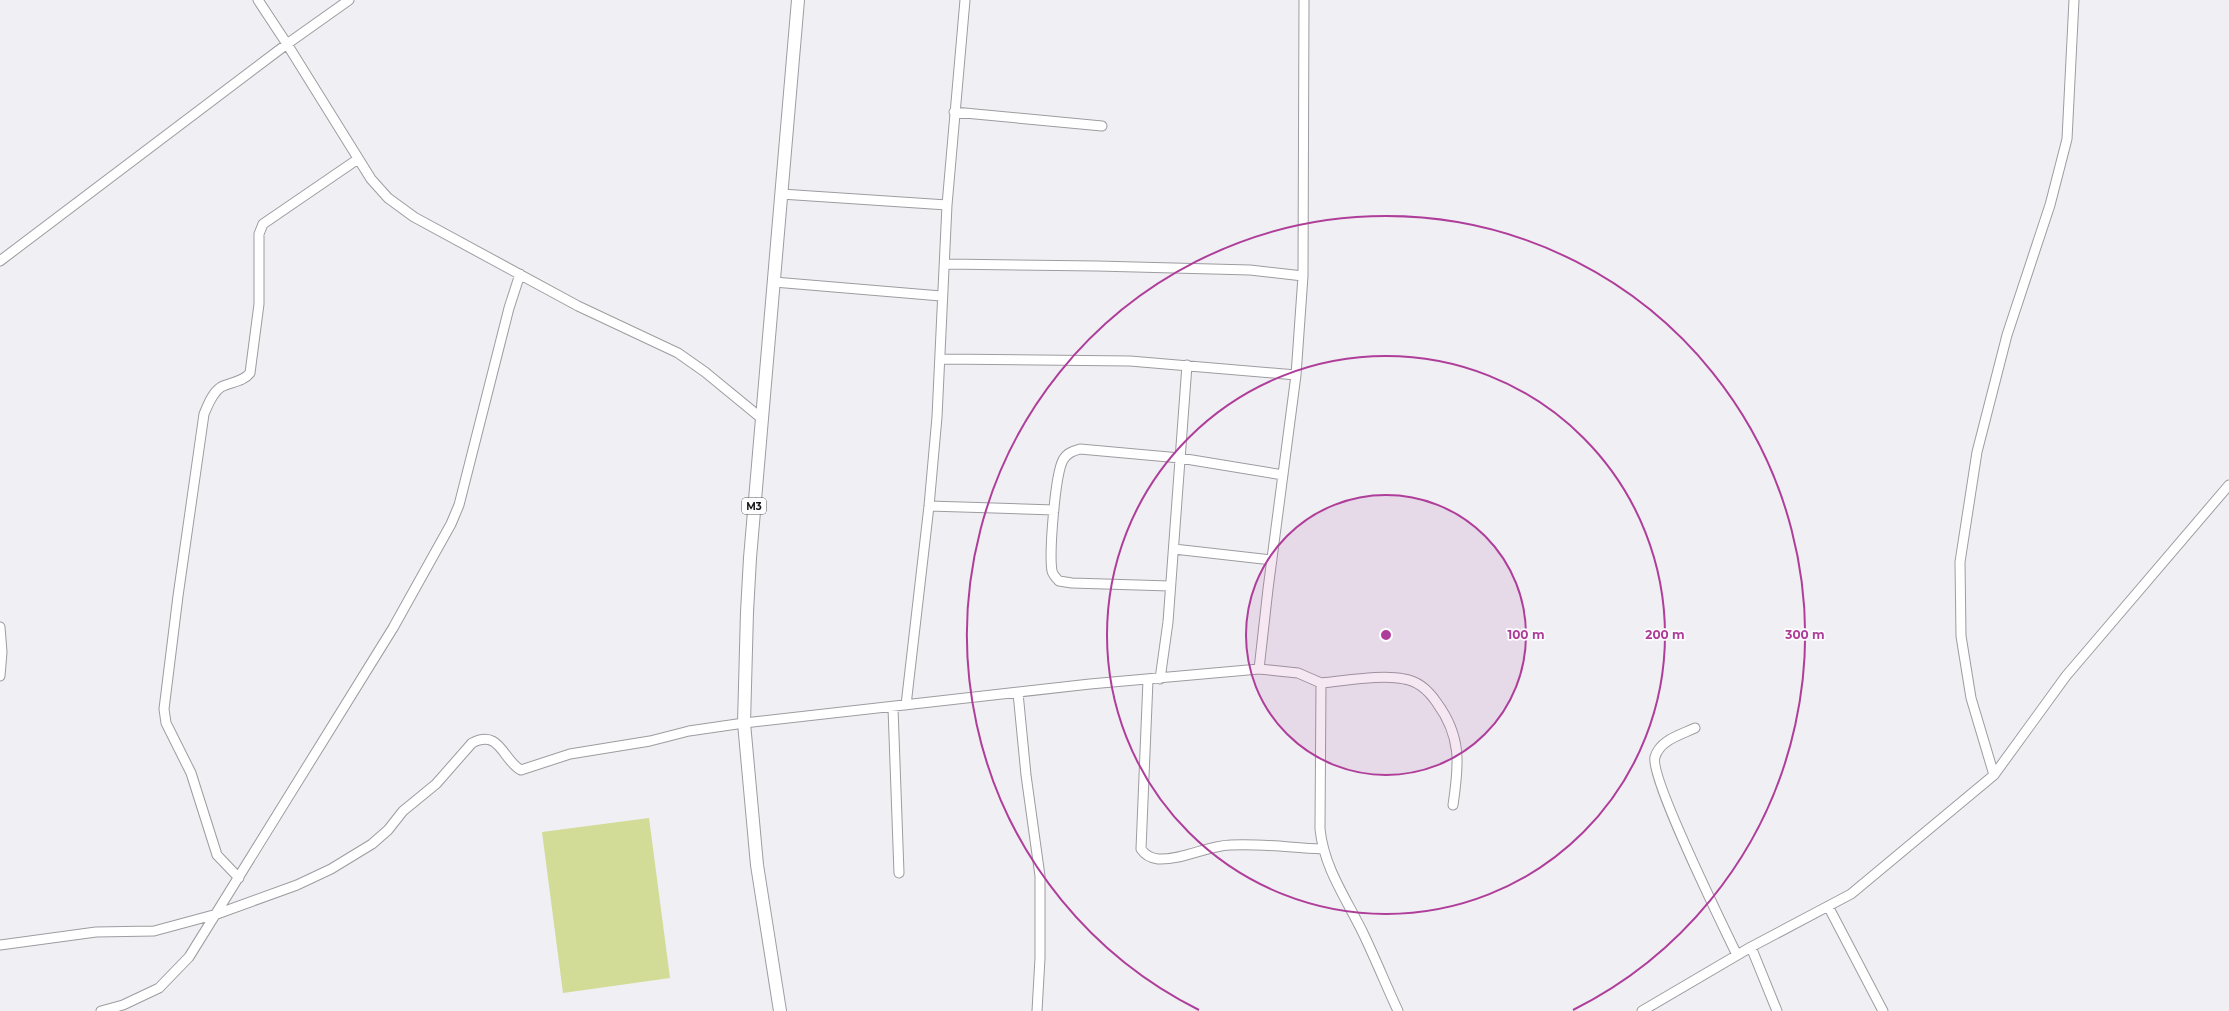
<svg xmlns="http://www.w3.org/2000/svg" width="2229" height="1011" font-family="Montserrat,sans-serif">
<rect width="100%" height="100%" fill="#f0eff3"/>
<path fill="#d2dc97" d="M649,818l21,160 -107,15 -21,-161z"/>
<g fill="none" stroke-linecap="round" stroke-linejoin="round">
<g stroke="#9d9ca0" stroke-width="11">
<path id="minor" d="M258,0l29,44 84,135 17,19 26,19 164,89 100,47 27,19 56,46
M954,112l148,14
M781,194l166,11
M0,261l287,-217 62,-44
M945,264l152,2 153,4 53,6
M774,282l167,14
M941,359l189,2 166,14
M929,506l125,4
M1174,549l98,11
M1170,586l-98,-3 -13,-2c-3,-3 -6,-6 -7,-10 -3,-18 3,-96 11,-111 4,-7 10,-9 17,-11l100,9 103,17
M0,627l2,25 -2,24
M1259,669l9,-80 28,-214 7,-99 1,-276
M1160,679l8,-57 19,-257
M1148,680l-7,169c4,6 9,9 17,10 25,1 48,-13 72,-14 30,-2 62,3 92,4
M1321,683c24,-2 61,-9 83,-4 15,2 25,12 33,24 25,34 22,62 16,102
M1018,693l8,82 14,101v82l-3,53
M906,705l23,-199 8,-89 10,-212 18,-205
M893,708l6,165
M1695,728c-15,7 -35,12 -40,29 -6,19 69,171 82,198
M1994,775l-23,-77 -10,-62 -1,-74 17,-110 30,-117 43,-130 17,-66 7,-139
M239,878l-22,-23 -26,-82 -25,-50 -2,-14 14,-113 26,-182c4,-9 8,-21 17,-27 10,-5 22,-5 29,-14l9,-69v-70l4,-10 95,-65
M1828,906l55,105
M0,945l96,-13 58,-1 63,-17 80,-29 34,-16 41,-25 16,-14 15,-19 33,-27 36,-41c28,-15 31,18 49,27l49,-16 80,-13 39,-10 55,-8 346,-39 169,-15 39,4 23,10 -1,146c4,39 26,69 43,104 12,25 23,52 35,78
M1751,947l26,64
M101,1011l22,-6 36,-17 30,-31 204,-329 58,-104 8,-19 50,-197 11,-34
M1642,1011l109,-64 100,-53 143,-119 72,-99 163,-191"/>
</g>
<g stroke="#9d9ca0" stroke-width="14">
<path id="major" d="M780,1011l-23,-146 -13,-142 3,-111 3,-54 48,-558"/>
</g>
<use href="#minor" stroke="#fff" stroke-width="9"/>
<use href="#major" stroke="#fff" stroke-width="12"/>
</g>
<circle cx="1386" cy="635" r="140" fill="#af3e9a" fill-opacity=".12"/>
<g fill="none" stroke="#af3e9a" stroke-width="2">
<circle cx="1386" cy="635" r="140"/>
<circle cx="1386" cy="635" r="279"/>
<path d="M1199 1010A419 419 0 1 1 1573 1010"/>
</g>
<g text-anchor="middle" stroke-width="3.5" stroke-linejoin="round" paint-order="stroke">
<rect fill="#fdfdff" stroke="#5b5b5c" stroke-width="1" x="742" y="498" width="24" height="16" rx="3"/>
<g font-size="10" font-weight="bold" fill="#151516">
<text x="754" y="510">M3</text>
</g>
</g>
<circle cx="1386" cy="635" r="6" fill="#af3e9a" stroke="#fdfdff" stroke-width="2"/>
<g font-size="12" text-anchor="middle" font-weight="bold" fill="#af3e9a" stroke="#fdfdff" stroke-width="3.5" stroke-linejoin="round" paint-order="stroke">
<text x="1526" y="639">100 m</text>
<text x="1665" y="639">200 m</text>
<text x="1805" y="639">300 m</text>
</g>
</svg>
